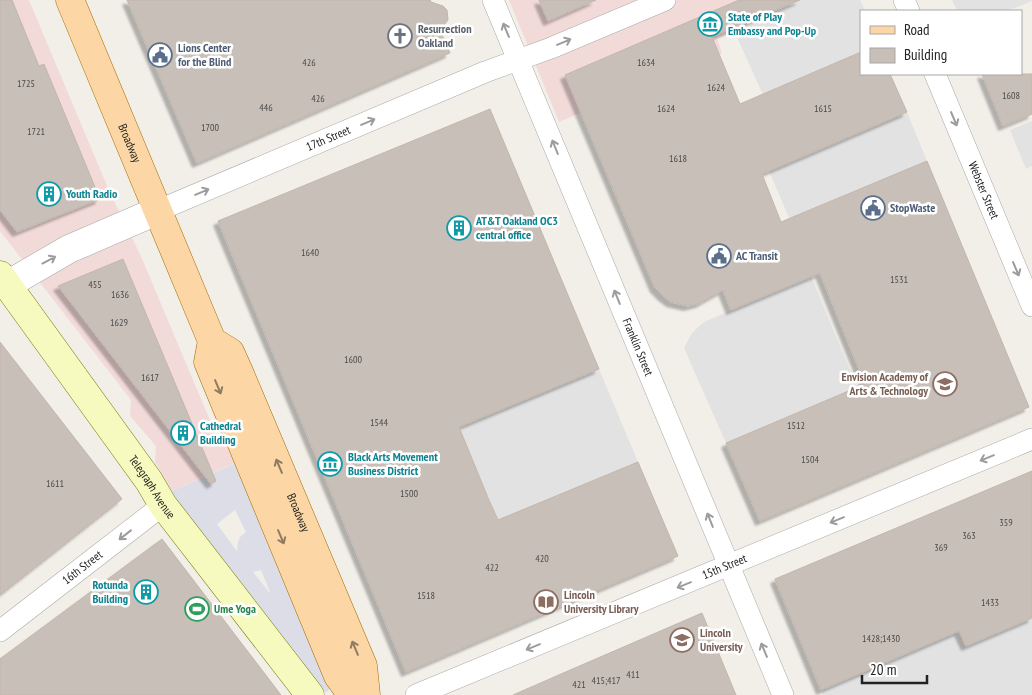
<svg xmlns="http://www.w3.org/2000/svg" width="1032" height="695" font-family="'PT Sans Narrow',sans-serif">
<defs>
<filter id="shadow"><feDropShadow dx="-4.5" dy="4.5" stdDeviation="1" flood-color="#0004"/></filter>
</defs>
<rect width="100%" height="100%" fill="#f2efe9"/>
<path fill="#f2dad9" d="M0,0h29l81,193 30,61 77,183 9,8 9,18 -63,28 -17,-29 1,-16 -26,-30 1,-16 -131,-169z
M509,0h300l-92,39 5,14 -163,69z"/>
<path fill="#e2e2e2" d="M800,0h60l5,11h-4v41l-98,43 -30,-67z
M952,0h80v1l-25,10h-50z
M907,112l20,49 -137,59 -21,-49z
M1032,121v45l-6,3 -16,-39z
M811,276l46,111 -131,56 -42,-95 8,-15 12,-11z
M599,369l39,93 -140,58 -39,-93z
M1032,618v77h-209l-2,-5 138,-59 7,15z"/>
<path fill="#dddde8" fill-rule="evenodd" d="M236,463l94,224 -2,4 -4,2 -5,-4 -141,-186 -6,-12zM235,510l11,22 -6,5 -2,5 -1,9 -20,-27zM261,570l9,22h-1l-16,-20z"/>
<path fill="#c7bfb8" stroke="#c4b6ab" filter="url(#shadow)" d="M0,0h12l27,66 5,-2 56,135 -83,33 -17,-22z
M127,0h303l1,2 12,4 4,4 1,10 -8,10 10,23 -253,110z
M539,0h57l-48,21z
M739,0h61l-88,37 28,67 121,-52v22h29l17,38 -145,62 19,48 146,-61 102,246 -269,114 -34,-78 139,-59 -45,-111 -89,37 -8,-20 -23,13 -12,3 -17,-4 -8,-6 -8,-8 -90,-213z
M982,74h50v40l-29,12z
M490,109l109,260 -140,58 30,73 9,20 140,-58 40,94 -272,116 -188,-451z
M123,259l93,222 -5,3 -153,-198z
M0,342l122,157 -122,96z
M1032,471v147l-66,28 -7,-15 -138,59 -46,-111z
M162,539l119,156h-281v-36z
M702,613l34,82h-223l48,-21z"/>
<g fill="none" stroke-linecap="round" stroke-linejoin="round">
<g stroke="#a9a9a9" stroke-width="22">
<g id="minor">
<path id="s1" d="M493,0l290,695"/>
<path d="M904,0l5,11"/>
<path id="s2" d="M935,74l97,232"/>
<path id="s3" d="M157,211l328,-139 66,-24 114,-48"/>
<path id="s4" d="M0,631l163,-126"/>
<path id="s5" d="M416,695l616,-256"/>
</g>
</g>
<g stroke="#a9a9a9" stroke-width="29">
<path id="tertiary" d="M7,285l62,-36 88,-38"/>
</g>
<g stroke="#707d05" stroke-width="29">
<g id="secondary">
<path id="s6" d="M0,275l149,206 14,24 147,190"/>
</g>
</g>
<g stroke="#a06b00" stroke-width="29">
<g id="primary">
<path id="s7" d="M70,0l142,341 18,11 9,20 124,294 3,29"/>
<path d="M212,341l-4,21 130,314 14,19"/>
</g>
</g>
<use href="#minor" stroke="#fff" stroke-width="21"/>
<use href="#tertiary" stroke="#fff" stroke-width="28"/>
<use href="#secondary" stroke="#f7fabf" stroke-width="28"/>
<use href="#primary" stroke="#fcd6a4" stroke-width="28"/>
</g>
<defs><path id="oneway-shaft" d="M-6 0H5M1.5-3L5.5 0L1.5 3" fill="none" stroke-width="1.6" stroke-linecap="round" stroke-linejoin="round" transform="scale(1.25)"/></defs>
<g stroke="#9c9c9c">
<use href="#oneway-shaft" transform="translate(506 30) rotate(-113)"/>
<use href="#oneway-shaft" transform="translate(564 42) rotate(-23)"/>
<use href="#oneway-shaft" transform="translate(954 119) rotate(67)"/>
<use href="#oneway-shaft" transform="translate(368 122) rotate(-23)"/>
<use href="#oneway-shaft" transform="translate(555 147) rotate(-112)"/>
<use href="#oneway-shaft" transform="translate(202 192) rotate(-23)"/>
<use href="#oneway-shaft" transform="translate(49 260) rotate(-28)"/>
<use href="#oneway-shaft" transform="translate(1016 269) rotate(67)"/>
<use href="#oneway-shaft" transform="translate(617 297) rotate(-112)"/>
<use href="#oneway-shaft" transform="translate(987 458) rotate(158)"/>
<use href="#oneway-shaft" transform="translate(710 520) rotate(-112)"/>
<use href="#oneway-shaft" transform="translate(837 520) rotate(158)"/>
<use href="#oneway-shaft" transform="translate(125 535) rotate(142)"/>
<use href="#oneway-shaft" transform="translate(684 585) rotate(158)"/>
<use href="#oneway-shaft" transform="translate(533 647) rotate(158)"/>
<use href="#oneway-shaft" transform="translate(764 650) rotate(-113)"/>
</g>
<g stroke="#8f7c63">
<use href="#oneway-shaft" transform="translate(218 387) rotate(67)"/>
<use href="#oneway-shaft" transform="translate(279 466) rotate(-113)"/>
<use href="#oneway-shaft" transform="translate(281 537) rotate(67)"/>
<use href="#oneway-shaft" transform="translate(355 648) rotate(-113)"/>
</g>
<defs>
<g id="museum-ring" transform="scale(1.25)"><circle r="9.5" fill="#fff" stroke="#0f9aa8" stroke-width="1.5"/><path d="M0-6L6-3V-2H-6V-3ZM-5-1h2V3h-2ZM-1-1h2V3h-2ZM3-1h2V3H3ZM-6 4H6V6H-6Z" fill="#0f9aa8"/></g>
<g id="church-ring" transform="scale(1.25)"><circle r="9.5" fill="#fff" stroke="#6b7280" stroke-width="1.5"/><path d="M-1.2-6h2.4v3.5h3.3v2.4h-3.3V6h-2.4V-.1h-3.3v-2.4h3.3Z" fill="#6b7280"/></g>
<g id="civic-ring" transform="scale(1.25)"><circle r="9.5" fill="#fff" stroke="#5c6f8a" stroke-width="1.5"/><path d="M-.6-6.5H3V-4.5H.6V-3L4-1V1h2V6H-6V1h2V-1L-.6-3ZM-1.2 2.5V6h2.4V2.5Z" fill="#5c6f8a"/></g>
<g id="building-ring" transform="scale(1.25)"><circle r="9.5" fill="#fff" stroke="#0f9aa8" stroke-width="1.5"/><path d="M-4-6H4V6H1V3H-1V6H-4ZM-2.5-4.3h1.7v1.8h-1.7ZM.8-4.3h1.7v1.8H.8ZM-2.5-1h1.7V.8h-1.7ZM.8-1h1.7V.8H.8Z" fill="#0f9aa8"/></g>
<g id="school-ring" transform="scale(1.25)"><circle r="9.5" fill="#fff" stroke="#8d6e63" stroke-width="1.5"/><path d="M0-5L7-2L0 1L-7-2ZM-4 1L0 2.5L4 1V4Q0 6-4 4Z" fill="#8d6e63"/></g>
<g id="library-ring" transform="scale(1.25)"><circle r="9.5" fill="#fff" stroke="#8d6e63" stroke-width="1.5"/><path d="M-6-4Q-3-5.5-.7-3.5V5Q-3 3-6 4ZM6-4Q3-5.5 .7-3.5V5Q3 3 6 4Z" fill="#8d6e63"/></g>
<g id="stadium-ring" transform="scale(1.25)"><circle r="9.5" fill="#fff" stroke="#2e9e5b" stroke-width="1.5"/><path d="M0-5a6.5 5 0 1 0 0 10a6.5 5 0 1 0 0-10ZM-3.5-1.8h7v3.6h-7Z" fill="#2e9e5b"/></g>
<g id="university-ring" transform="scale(1.25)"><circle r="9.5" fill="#fff" stroke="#8d6e63" stroke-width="1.5"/><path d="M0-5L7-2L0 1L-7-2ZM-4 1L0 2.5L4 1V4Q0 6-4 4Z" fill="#8d6e63"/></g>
</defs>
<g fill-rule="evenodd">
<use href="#museum-ring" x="710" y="24"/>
<use href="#church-ring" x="400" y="36"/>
<use href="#civic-ring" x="160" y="55"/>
<use href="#building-ring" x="49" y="194"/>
<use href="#civic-ring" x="873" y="208"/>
<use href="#building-ring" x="459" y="228"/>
<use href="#civic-ring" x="719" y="256"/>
<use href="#school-ring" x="945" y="384"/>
<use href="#building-ring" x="183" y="433"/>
<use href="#museum-ring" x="330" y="464"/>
<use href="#building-ring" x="146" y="592"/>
<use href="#library-ring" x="546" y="602"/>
<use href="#stadium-ring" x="197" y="609"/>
<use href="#university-ring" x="682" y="640"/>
</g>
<g text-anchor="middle" stroke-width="5" stroke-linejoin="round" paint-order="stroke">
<g font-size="10" fill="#4b4948">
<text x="309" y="66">426</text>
<text x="646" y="66">1634</text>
<text x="26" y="87">1725</text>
<text x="716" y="91">1624</text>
<text x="1011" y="99">1608</text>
<text x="318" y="102">426</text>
<text x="266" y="111">446</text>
<text x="666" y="112">1624</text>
<text x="823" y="112">1615</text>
<text x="210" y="131">1700</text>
<text x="36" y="135">1721</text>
<text x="678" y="162">1618</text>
<text x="310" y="256">1640</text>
<text x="899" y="283">1531</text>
<text x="95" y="288">455</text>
<text x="120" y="298">1636</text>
<text x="119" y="326">1629</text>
<text x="353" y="363">1600</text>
<text x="150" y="381">1617</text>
<text x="379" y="426">1544</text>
<text x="796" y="429">1512</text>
<text x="810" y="463">1504</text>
<text x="55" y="487">1611</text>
<text x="409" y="497">1500</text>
<text x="1006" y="526">359</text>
<text x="969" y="539">363</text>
<text x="941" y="551">369</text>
<text x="542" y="562">420</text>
<text x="492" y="571">422</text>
<text x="426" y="599">1518</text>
<text x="990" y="606">1433</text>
<text x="881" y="642">1428;1430</text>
<text x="633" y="678">411</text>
<text x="606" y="684">415;417</text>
<text x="579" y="688">421</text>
</g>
<g font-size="12" font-weight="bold" fill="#0d838f" stroke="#fff" text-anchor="start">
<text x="728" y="21">State of Play<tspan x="728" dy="14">Embassy and Pop-Up</tspan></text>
<text x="66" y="198">Youth Radio</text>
<text x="476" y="225">AT&amp;T Oakland OC3<tspan x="476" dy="14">central office</tspan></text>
<text x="200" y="430">Cathedral<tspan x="200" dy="14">Building</tspan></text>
<text x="348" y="461">Black Arts Movement<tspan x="348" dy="14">Business District</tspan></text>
<text x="128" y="589" text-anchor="end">Rotunda<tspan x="128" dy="14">Building</tspan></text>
</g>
<g font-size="12" font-weight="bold" fill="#5b616d" stroke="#fff" text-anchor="start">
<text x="418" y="33">Resurrection<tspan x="418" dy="14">Oakland</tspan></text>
</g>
<g font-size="12" font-weight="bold" fill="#4e5e75" stroke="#fff" text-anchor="start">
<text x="178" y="52">Lions Center<tspan x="178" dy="14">for the Blind</tspan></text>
<text x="890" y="212">StopWaste</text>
<text x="736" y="260">AC Transit</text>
</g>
<g font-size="12" fill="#222" stroke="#fff">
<text dy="4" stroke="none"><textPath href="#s3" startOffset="186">17th Street</textPath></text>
<text dy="4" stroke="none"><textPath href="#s7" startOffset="155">Broadway</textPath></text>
<text dy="4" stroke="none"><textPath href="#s2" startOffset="126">Webster Street</textPath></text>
<text dy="4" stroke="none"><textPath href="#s1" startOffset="376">Franklin Street</textPath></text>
<text dy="4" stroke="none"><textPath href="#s6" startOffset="261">Telegraph Avenue</textPath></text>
<text dy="4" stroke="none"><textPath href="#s7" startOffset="565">Broadway</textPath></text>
<text dy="4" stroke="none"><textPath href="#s5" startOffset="334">15th Street</textPath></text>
<text dy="4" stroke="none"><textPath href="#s4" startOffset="104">16th Street</textPath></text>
</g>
<g font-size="12" font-weight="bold" fill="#785e54" stroke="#fff" text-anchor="start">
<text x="928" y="381" text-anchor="end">Envision Academy of<tspan x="928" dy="14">Arts &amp; Technology</tspan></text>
<text x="564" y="599">Lincoln<tspan x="564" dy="14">University Library</tspan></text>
<text x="700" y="637">Lincoln<tspan x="700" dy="14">University</tspan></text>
</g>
<g font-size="12" font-weight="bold" fill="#27864d" stroke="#fff" text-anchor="start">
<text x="214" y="613">Ume Yoga</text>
</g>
</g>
<rect x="860" y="10" width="162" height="65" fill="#ffffff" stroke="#a7a7a7"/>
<rect x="870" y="26" width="25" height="8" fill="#fcd6a4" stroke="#a7a7a7"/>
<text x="904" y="35" font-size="15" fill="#222222">Road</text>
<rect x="870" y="48" width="25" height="15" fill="#c7bfb8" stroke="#a7a7a7"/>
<text x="904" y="60" font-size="15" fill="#222222">Building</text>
<path d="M862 675v8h65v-8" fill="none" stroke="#222222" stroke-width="2.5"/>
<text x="870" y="675" font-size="15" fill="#222222" stroke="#ffffff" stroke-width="4" paint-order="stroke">20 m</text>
</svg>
